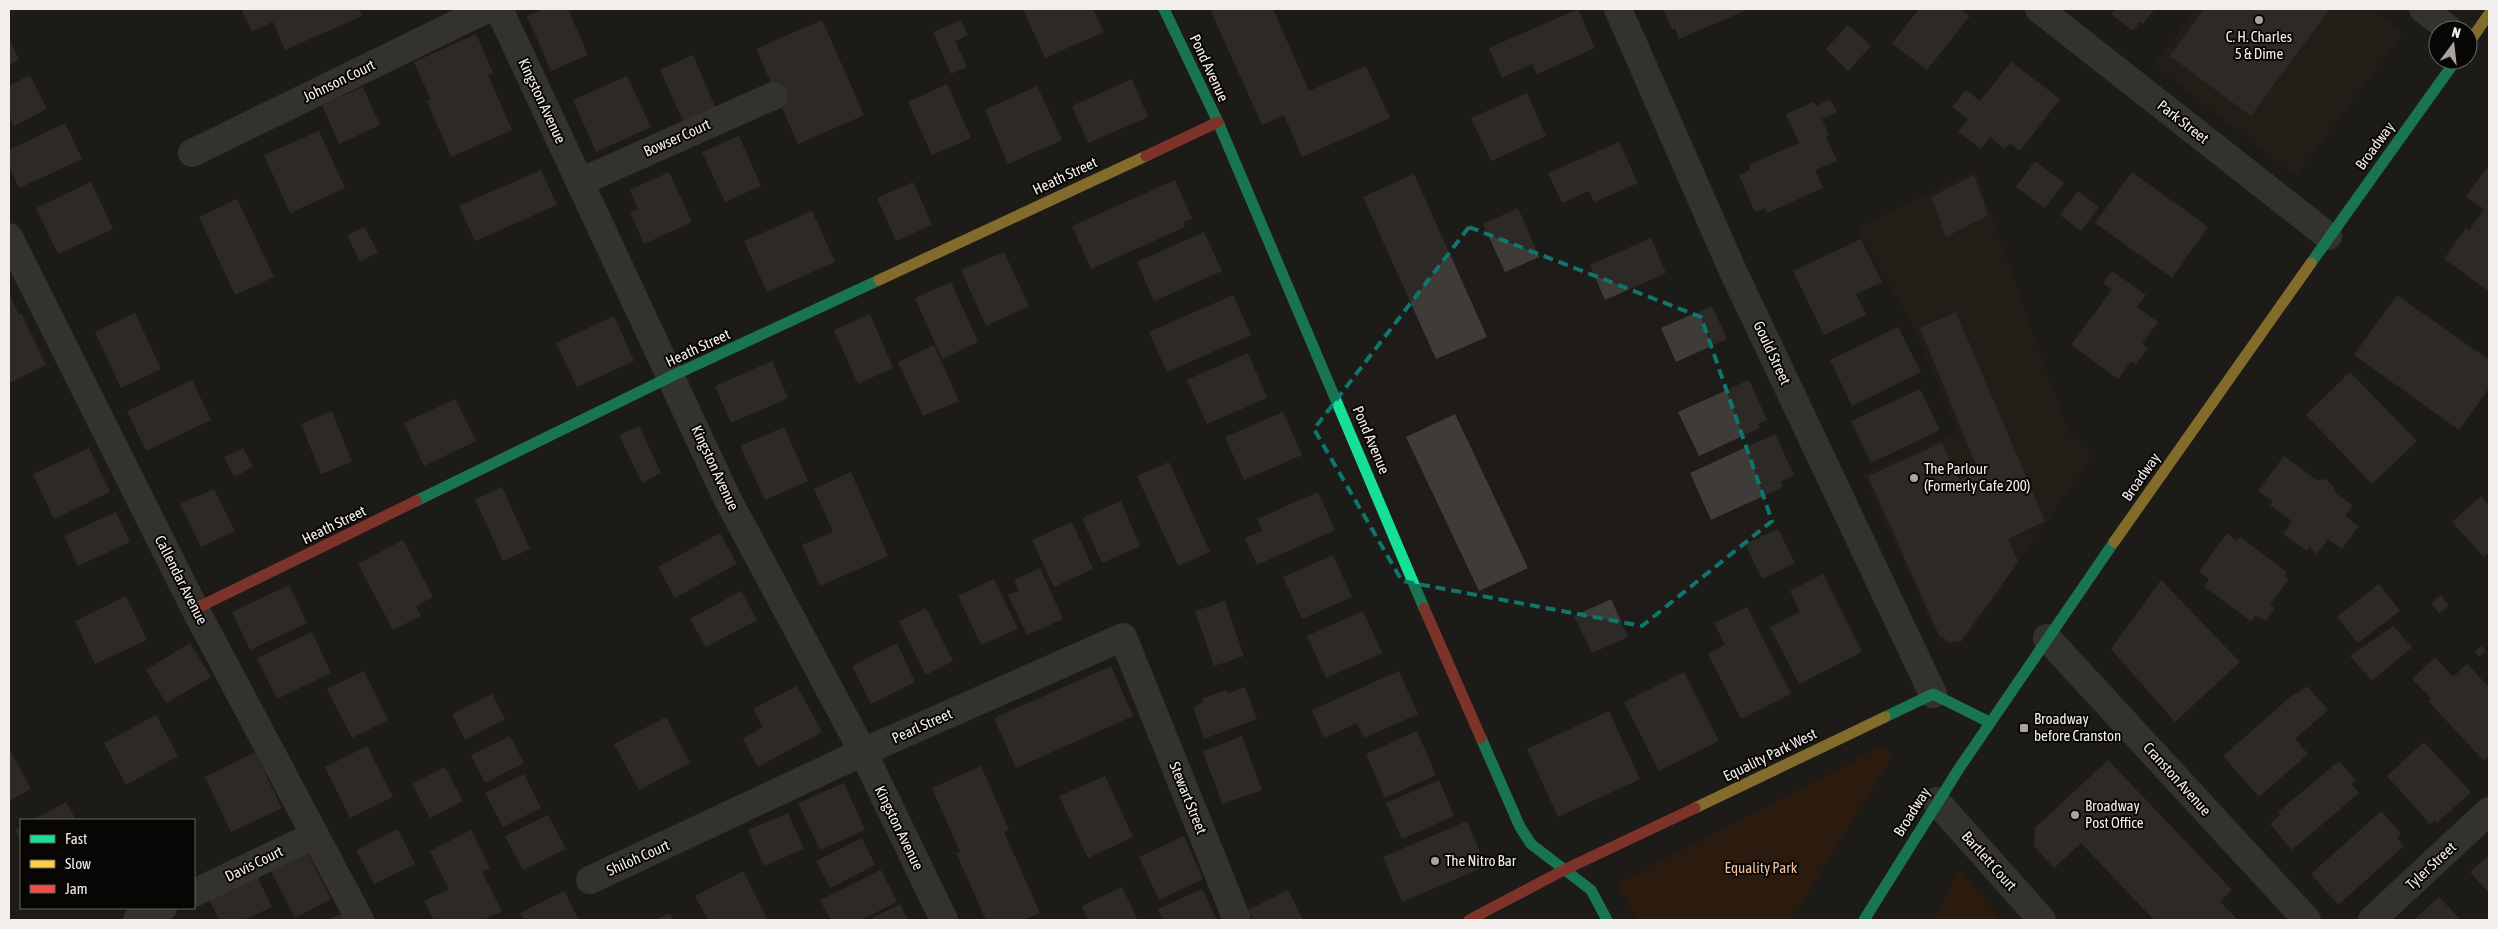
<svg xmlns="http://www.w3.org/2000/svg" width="2498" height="929" font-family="'Asap Condensed',sans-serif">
<rect width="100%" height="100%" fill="#1e1b18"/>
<path fill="#2a2019" d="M2196,9h176l31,24 -107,143 -142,-111 -4,5z
M1975,170l94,264 24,21 -131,188 -13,2 -10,-5 -76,-166 95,-42 -45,-107 -56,-97z"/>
<path fill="#3b1c03" d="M1883,746l9,11 -101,163h-154l-20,-36z
M1959,869l42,51h-67z"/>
<path fill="#3e3b39" d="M241,9h118l3,7 -77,34 -12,-28 -21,9z
M544,9h24l20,46 -37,16 -24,-55z
M1023,9h70l11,23 -59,26z
M1210,9h63l36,82 57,-25 24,52 -88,39 -18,-42 -22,10z
M1578,9l17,39 -58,26 -5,-10 -30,14 -13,-30z
M1663,9h86l-70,30 -4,-11 -3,2z
M1919,9h42l9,7 -43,54 -35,-27z
M2116,9h39l-12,15 -3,-2 -7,9 -22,-17z
M2204,9h126l-79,107 -81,-60z
M822,20l42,95 -66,29 -42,-95z
M961,20l7,15 -13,6 12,26 -16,7 -18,-42z
M1848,25l23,21 -23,25 -22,-22z
M476,34l17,39 -5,2 24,55 -61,27 -24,-56 4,-1 -17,-38z
M9,39l10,20 -10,6z
M693,55l27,63 -32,14 -28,-62z
M2011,62l49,37 -40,52 -10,-8 -5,6 -15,-12 -9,12 -23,-17 10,-13 -16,-12 14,-17 14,11z
M30,75l17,34 -33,17 -5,-11v-29z
M627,76l24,51 -55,25 -23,-52z
M1132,79l16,38 -60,26 -16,-37z
M947,84l24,54 -39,17 -24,-53z
M1037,86l25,54 -54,24 -23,-54z
M363,87l17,38 -41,19 -17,-39z
M1527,93l19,43 -55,25 -20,-43z
M1830,99l7,13 -15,7 7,17 -3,1 11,24 -22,9 8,18 -56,25 -2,-5 -10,4 -16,-37 11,-5 -1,-5 50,-22 -13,-29 28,-12 2,4z
M65,123l17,36 -63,29 -10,-22v-16z
M319,131l26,57 -55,25 -26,-58z
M739,136l22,50 -36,16 -23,-50z
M1619,142l19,41 -44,19 -5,-11 -27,12 -14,-30z
M2035,161l29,22 -19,25 -29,-21z
M2488,166l1,1v124l-45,-32 22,-31 3,3 15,-22 -18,-12z
M541,170l16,35 -82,36 -16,-35z
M669,172l23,50 -48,22 -14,-32 8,-3 -8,-19z
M2132,172l76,55 -36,51 -77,-55z
M1414,174l73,163 -51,22 -73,-162z
M1974,175l14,40 -42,22 -15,-40z
M1175,180l17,39 -9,3 2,5 -94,42 -19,-43z
M91,182l22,47 -55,25 -22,-46z
M913,182l19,43 -36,16 -19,-43z
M2078,191l21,16 -18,24 -21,-16z
M237,199l37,78 -39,18 -36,-78z
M1518,208l21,49 -34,15 -22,-48z
M812,211l23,51 -68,30 -23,-51z
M364,227l14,25 -18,10 -13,-27z
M1204,232l18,39 -68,30 -17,-39z
M1651,238l15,35 -61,27 -15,-35z
M1861,239l21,43 -26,12 10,21 -42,20 -31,-64z
M1004,252l25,54 -43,20 -25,-56z
M2112,271l34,24 -9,12 21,15 -16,22 6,4 -12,17 -5,-4 -13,18 -47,-34 41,-55 -9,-7z
M951,282l27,60 -36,17 -27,-61z
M9,293l10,22 2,-2 25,52 -37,18z
M1233,295l18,40 -84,37 -18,-40z
M2397,295l92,65v28l-30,42 -105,-75z
M1712,306l15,33 -51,23 -15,-34z
M1956,312l89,209 -37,18 10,23 -57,79 -11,1 -11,-7 -71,-159 74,-33 17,37 20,-8 -59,-144z
M135,313l26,56 -40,19 -26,-56z
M870,314l23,54 -35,16 -24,-54z
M614,316l20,45 -57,26 -21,-44z
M1898,327l23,45 -69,34 -22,-46z
M934,345l25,56 -36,15 -25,-54z
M1248,353l19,45 -60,26 -20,-44z
M772,361l16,37 -57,25 -16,-37z
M2350,372l67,69 -45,43 -66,-69z
M192,380l19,40 -65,31 -19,-40z
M1749,380l18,40 -9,4 2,4 -61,28 -21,-44z
M1920,389l20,41 -69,33 -20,-42z
M455,399l21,42 -52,25 -20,-43z
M332,411l20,51 -31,12 -20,-50z
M1283,412l19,43 -58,25 -19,-43z
M1455,414l73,154 -49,23 -73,-154z
M639,426l22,47 -19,10 -23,-48z
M784,427l24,54 -43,19 -25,-54z
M1775,434l19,41 -14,7 3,5 -72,33 -21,-47z
M89,448l21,44 -56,27 -21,-45z
M243,448l10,19 -19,10 -10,-20z
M2284,456l33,24 8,-1 8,7 3,8 17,11 -8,11 14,10 -17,23 -14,-10 -11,15 -8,-7 -2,4 -24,-17 9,-13 -22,-16 3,-4 -15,-10z
M1169,462l41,90 -32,14 -41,-90z
M851,472l37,84 -68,30 -18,-41 31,-13 -19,-43z
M502,487l28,62 -27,12 -28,-62z
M214,489l21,42 -34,16 -21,-43z
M1318,492l17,38 -78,35 -12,-27 17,-7 -5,-12z
M2481,496l8,10v47l-5,4 -32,-35z
M1121,501l19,45 -38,17 -20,-45z
M116,512l14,30 -52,24 -14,-30z
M1072,522l21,47 -39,18 -22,-47z
M1778,529l17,34 -33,16 -17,-35z
M720,533l17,31 -62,34 -17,-31z
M2227,533l10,8 3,-4 47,35 -2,4 4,3 -19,26 5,4 -9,12 -10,-6 -5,6 -47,-34 5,-8 -10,-7z
M403,540l30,57 -17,9 5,10 -28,14 -35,-66z
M1333,555l19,42 -50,22 -19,-42z
M1040,568l23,51 -36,16 -19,-40 11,-4 -5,-11z
M1823,574l39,78 -63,32 -29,-57 30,-15 -10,-21z
M994,579l24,50 -37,16 -23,-49z
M2161,580l79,82 -65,60 -64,-73z
M2379,584l21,27 -42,32 -21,-26z
M289,585l18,38 -57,27 -18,-38z
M741,591l16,29 -51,27 -16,-28z
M2441,595l8,11 -10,7 -8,-10z
M126,596l21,44 -52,24 -20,-43z
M1611,599l17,38 -36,16 -18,-37z
M1225,601l19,55 -30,10 -19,-55z
M1747,607l44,87 -50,25 -33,-65 17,-9 -11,-22z
M926,608l27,53 -27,14 -27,-54z
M1363,611l19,42 -56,25 -19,-42z
M2393,626l19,21 -40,34 -22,-25z
M312,632l19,41 -54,26 -20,-41z
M190,643l21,34 -45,26 -20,-33z
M897,643l18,39 -44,22 -19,-38z
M2482,646l4,5 -7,6 -4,-6z
M2435,657l18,20 14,-13 22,23v72l-1,-2 -4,4 -56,-60 3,-3 -19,-19z
M1111,666l22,50 -117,52 -22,-50z
M364,671l24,49 -36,18 -25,-49z
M1399,671l19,43 -54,24 -7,-15 -33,15 -12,-28z
M1684,672l35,69 -60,30 -35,-69z
M797,686l25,46 -64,35 -15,-28 20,-12 -10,-18z
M2307,686l21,24 -33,29 13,15 -49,43 -36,-41 73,-64 1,2z
M1245,687l12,32 -53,20 -11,-32 11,-5 -2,-3 24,-9 2,3z
M492,694l13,25 -40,21 -13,-26z
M1609,711l31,68 -82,38 -31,-68z
M156,715l22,41 -52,29 -22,-42z
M666,717l24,46 -51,27 -25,-46z
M1417,731l19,44 -51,23 -19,-44z
M510,736l14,27 -39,20 -14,-28z
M1242,736l20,54 -40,14 -19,-53z
M2424,742l47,50 -34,31 -2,-3 -5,4 -43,-48z
M367,746l26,51 -43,21 -25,-51z
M11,752l20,37 -22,12v-48z
M255,752l27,56 -51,24 -26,-55z
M2108,760l124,130 -12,12 18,18h-84l-73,-77 -27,25 -20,-22 1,-18z
M2339,761l17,19 -5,4 8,9 -67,57 -22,-26 10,-9 -2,-3z
M981,766l28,64 -5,2 36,81 -17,7h-37l-30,-67 4,-1 -28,-64z
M445,767l18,34 -33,17 -18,-34z
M524,774l17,34 -38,19 -18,-34z
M1105,776l28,61 -45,21 -29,-62z
M1439,780l15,36 -52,23 -16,-36z
M844,783l21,47 -45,20 -22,-47z
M66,802l10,18h-43z
M2381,811l20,22 -4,5 7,8 -66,59 -27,-31z
M788,813l16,36 -40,17 -16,-36z
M548,815l18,34 -43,21 -18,-34z
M1467,821l19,45 -84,36 -19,-45z
M21,827v14l-6,-11z
M398,829l17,35 -41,20 -18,-34z
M471,830l19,38 -8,4 20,39 -19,9h-49l-10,-19 25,-12 -19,-38z
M1184,836l19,43 -44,21 -20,-43z
M862,838l13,27 -45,23 -14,-27z
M304,846l27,53 -36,19 -28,-54z
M2489,855v38l-19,-21z
M881,870l16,32 -36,18h-30l-11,-20z
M743,871l25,49h-60l-13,-24z
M257,876l15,31 -29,13h-24l-10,-21z
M1122,887l16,33h-50l-6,-14z
M1202,889l15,31h-54l-5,-11z
M1288,890l15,30h-49l-6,-10z
M564,891l15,29h-55l-4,-7z
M2439,897l22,23h-48z
M900,904l8,16h-40z
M344,912l4,8h-21z
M670,913l3,7h-18z"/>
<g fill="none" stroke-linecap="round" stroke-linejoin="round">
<path stroke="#514e4c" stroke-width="28" d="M499,9l228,489 136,254 81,168
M1618,9l114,260 201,425
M2039,9l289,227
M2423,9l27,21
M192,153l295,-144
M580,182l193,-86
M9,237l186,372 165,311
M2047,638l260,282
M1936,801l106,119
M590,880l273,-128 260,-115 114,283
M194,893l121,-58
M137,920l26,-12
M2372,920l117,-109"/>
<path stroke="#16e098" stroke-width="11" d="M1164,9l54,113 206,486
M2311,263l145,-203
M416,501l256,-125 207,-96
M1885,717l48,-23 56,28
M1481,738l39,89 11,17 60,46 16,30
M1864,920l96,-153 154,-225"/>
<path stroke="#ffcf43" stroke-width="11" d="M2468,44l21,-30
M879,280l267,-124
M2114,542l197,-279
M1695,808l190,-91"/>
<path stroke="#f24e42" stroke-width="11" d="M1146,156l72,-34
M1424,608l57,130
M195,609l221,-108
M1469,920l95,-50 131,-62"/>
</g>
<path d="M0 0H2498V929H0ZM1469,227l232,90 71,204 -130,105 -240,-45 -88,-152z" fill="#1e1b18" fill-opacity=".55" fill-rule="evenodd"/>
<path fill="none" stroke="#0f766e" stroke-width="4" stroke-dasharray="10 6" stroke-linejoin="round" d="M1469,227l232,90 71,204 -130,105 -240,-45 -88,-152z"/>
<g fill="#a8a4a1" stroke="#080605" stroke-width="2">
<circle cx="2259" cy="20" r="5"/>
<circle cx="1914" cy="478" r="5"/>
<rect x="2019" y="723" width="10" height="10" rx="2.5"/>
<circle cx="2075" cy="815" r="5"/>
<circle cx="1435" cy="861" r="5"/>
</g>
<g text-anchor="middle" stroke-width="4" stroke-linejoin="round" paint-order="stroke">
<g font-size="15" fill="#f2eeeb" stroke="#080605" text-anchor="start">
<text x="2259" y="42" text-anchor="middle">C. H. Charles<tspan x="2259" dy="17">5 &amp; Dime</tspan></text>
<text x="1924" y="474">The Parlour<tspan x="1924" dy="17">(Formerly Cafe 200)</tspan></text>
<text x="2034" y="724">Broadway<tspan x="2034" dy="17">before Cranston</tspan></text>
<text x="2085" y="811">Broadway<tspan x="2085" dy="17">Post Office</tspan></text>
<text x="1445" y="866">The Nitro Bar</text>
</g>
<g font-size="15" fill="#f2eeeb" stroke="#080605">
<text transform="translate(1209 68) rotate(65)" y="5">Pond Avenue</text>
<text transform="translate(339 81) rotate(-26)" y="5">Johnson Court</text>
<text transform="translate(542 101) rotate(65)" y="5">Kingston Avenue</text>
<text transform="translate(2183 122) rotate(38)" y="5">Park Street</text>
<text transform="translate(677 138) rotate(-24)" y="5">Bowser Court</text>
<text transform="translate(2375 146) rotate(-54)" y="5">Broadway</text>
<text transform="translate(1065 176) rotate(-25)" y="5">Heath Street</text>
<text transform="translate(698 348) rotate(-25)" y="5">Heath Street</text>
<text transform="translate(1772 353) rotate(65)" y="5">Gould Street</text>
<text transform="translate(1371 440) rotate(67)" y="5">Pond Avenue</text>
<text transform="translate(715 468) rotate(65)" y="5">Kingston Avenue</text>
<text transform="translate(2141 477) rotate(-55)" y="5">Broadway</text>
<text transform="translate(334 525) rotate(-26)" y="5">Heath Street</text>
<text transform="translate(181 580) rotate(63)" y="5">Callendar Avenue</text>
<text transform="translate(922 726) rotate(-24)" y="5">Pearl Street</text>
<text transform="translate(1770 755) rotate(-26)" y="5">Equality Park West</text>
<text transform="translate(2177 779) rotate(48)" y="5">Cranston Avenue</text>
<text transform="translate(1188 798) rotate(68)" y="5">Stewart Street</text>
<text transform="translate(1912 812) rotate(-58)" y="5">Broadway</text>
<text transform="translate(899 828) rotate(64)" y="5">Kingston Avenue</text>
<text transform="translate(638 858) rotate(-24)" y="5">Shiloh Court</text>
<text transform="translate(1989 861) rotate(48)" y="5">Bartlett Court</text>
<text transform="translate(254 864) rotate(-26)" y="5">Davis Court</text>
<text transform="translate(2431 866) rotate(-43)" y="5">Tyler Street</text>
</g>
<g font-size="15" fill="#f4c09c" stroke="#080605">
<text x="1761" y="873">Equality Park</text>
</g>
</g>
<rect width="2498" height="929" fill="none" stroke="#f2eeeb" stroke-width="20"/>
<rect x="20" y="819" width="175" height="90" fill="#080605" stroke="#666361"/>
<rect x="30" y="835" width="25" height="8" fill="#16e098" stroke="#666361"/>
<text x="65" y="844" font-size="15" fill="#f2eeeb">Fast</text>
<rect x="30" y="860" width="25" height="8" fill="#ffcf43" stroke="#666361"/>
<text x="65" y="869" font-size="15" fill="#f2eeeb">Slow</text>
<rect x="30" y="885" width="25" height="8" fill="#f24e42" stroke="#666361"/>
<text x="65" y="894" font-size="15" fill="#f2eeeb">Jam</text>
<g transform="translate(2453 45) rotate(15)"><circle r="24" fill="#080605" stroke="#666361"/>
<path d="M0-4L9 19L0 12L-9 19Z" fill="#a8a4a1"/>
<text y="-8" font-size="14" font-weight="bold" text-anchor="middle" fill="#f2eeeb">N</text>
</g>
</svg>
